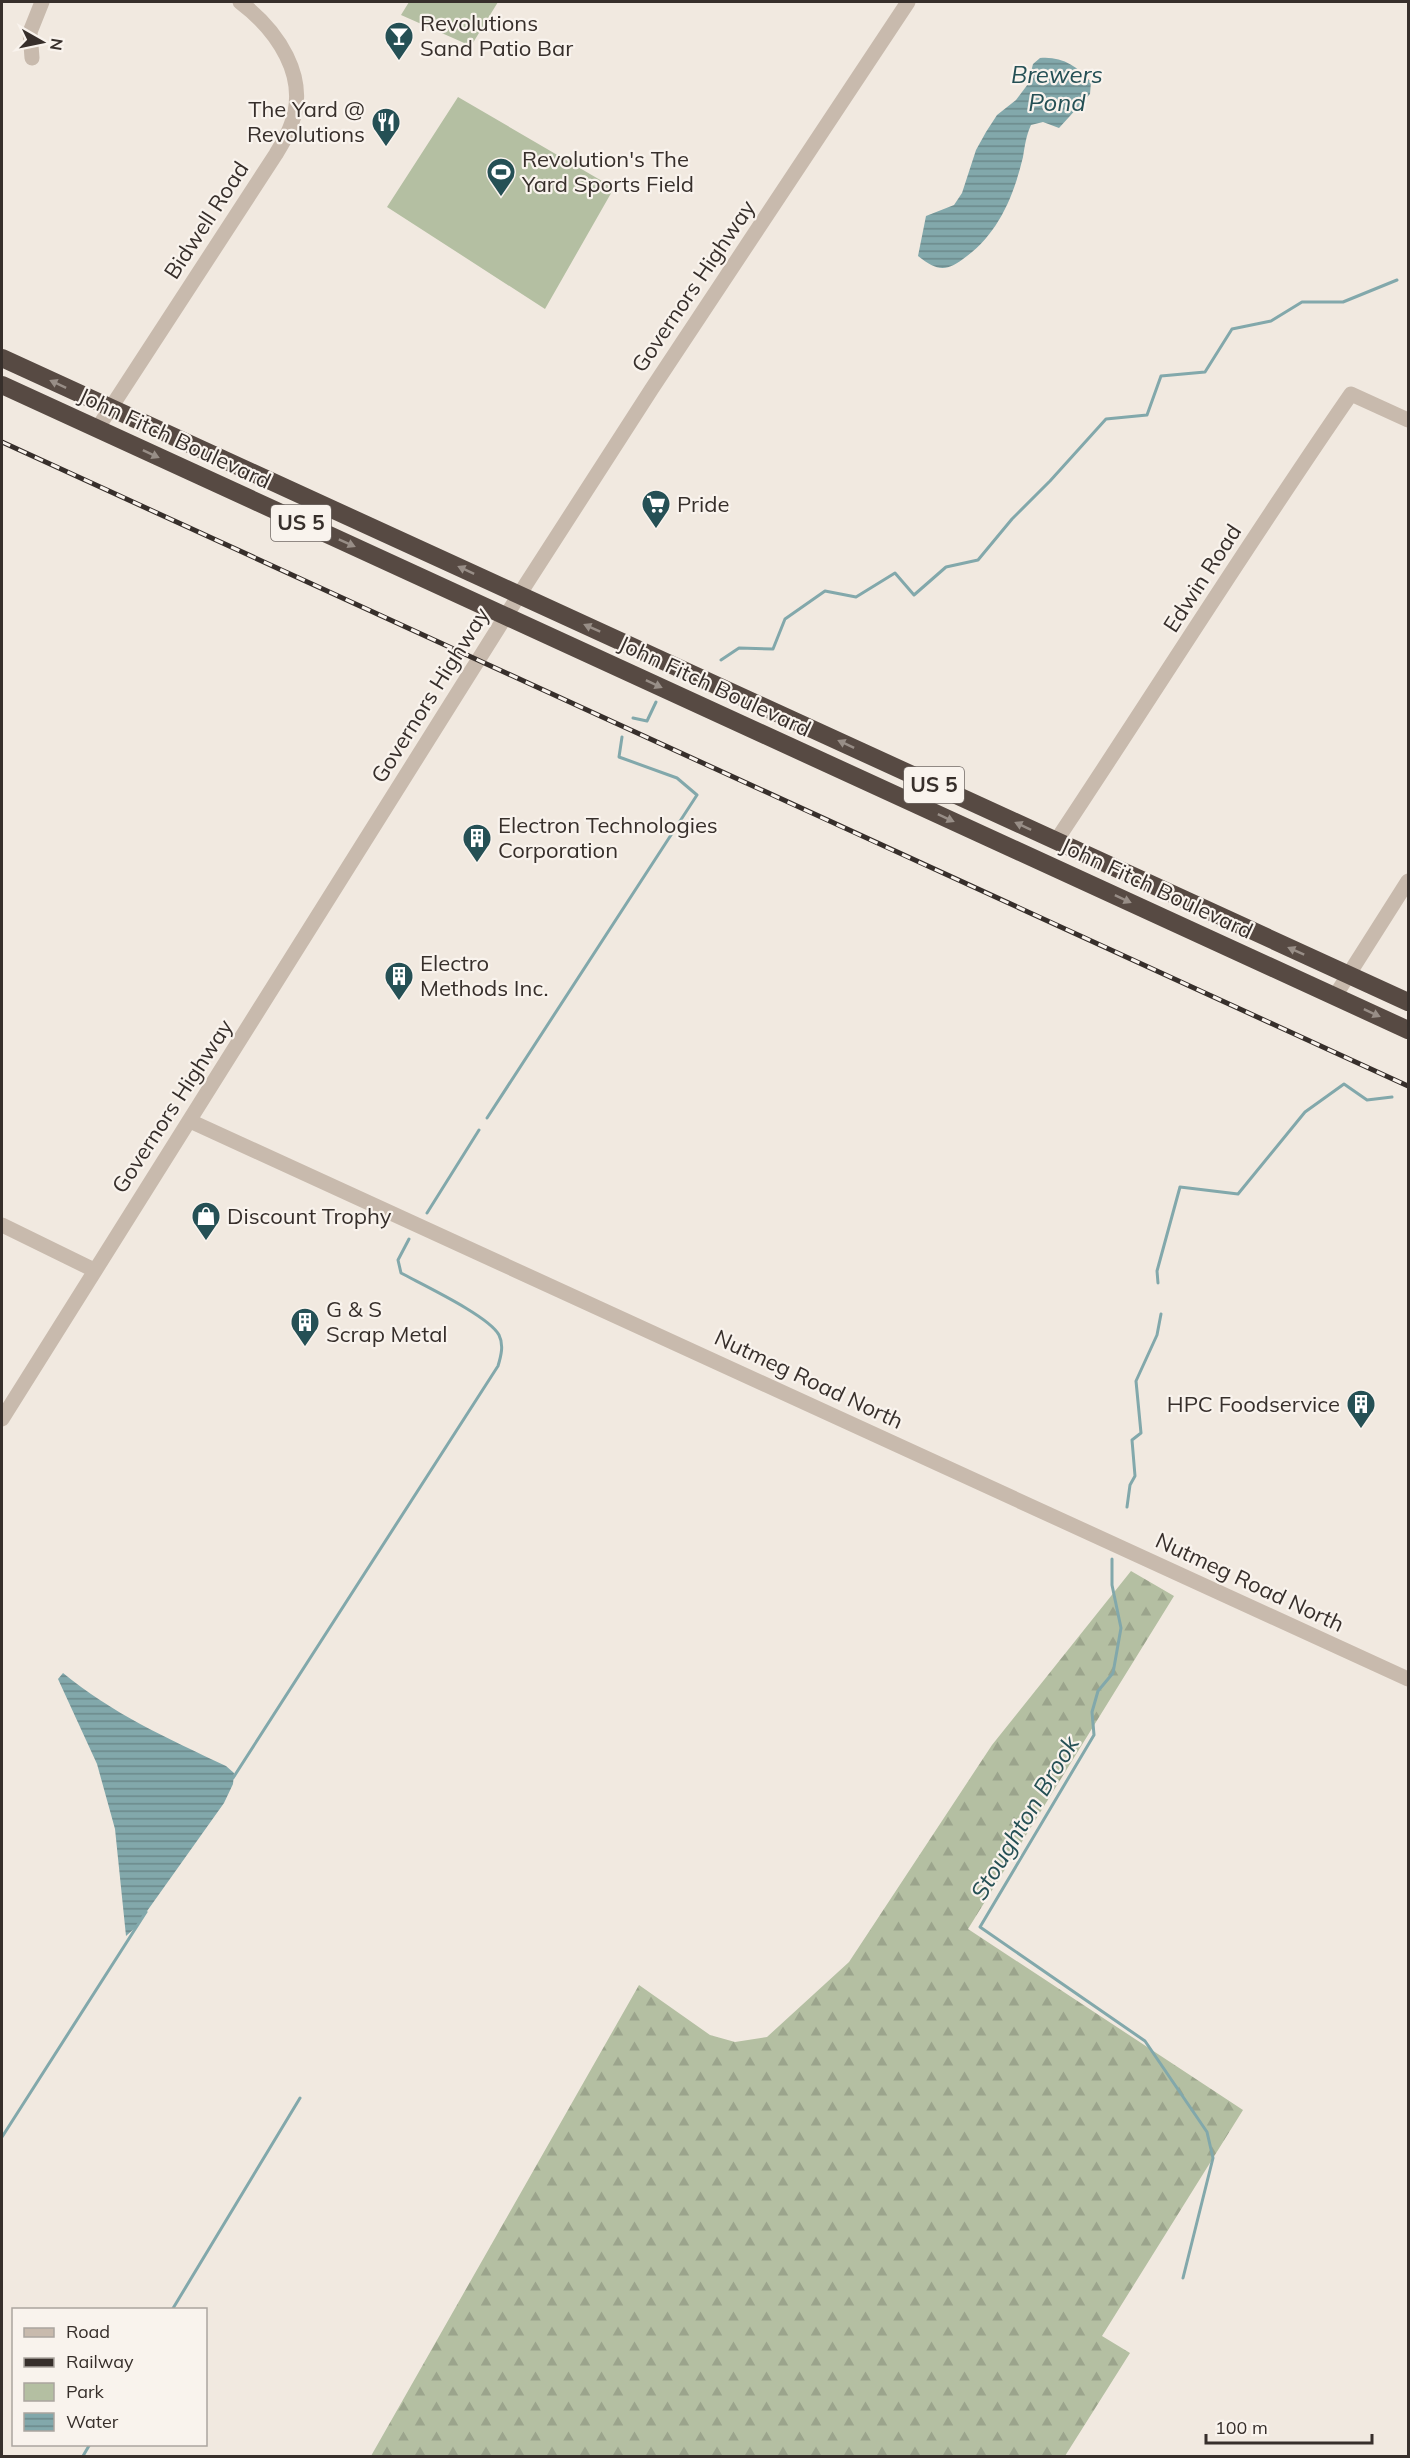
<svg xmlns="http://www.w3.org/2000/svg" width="1410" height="2458" font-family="Mulish,sans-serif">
<defs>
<pattern id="forest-firs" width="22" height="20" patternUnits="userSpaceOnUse" patternTransform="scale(1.5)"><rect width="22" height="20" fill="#b4bfa2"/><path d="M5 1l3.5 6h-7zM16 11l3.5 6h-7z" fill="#9ba48c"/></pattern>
<pattern id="water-rules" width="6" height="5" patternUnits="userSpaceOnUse" patternTransform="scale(1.5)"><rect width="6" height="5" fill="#82a8ab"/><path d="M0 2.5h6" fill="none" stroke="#6b898b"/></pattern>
</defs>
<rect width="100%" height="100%" fill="#f1e9e0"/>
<path fill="#b4bfa2" d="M409,2h89l-27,44 -70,-31z
M458,97l156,91 -69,121 -158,-102z"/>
<path fill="url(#forest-firs)" d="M1131,1571l43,25 -206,333 275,181 -141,226 28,17 -65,103h-694l268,-471 71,50 25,7 32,-5 82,-75 143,-217z"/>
<path fill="url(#water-rules)" d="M1040,58c21,-2 38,8 51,24l-1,12 -31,34 -16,-6 -12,3c-5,11 -6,20 -8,32 -9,38 -24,75 -56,99 -20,16 -29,16 -49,0l8,-40 28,-11 8,-12 14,-43 10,-18 11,-17 19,-15 12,-16 5,-20z
M63,1673c48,40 106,66 163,93l8,7 -1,11 -9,19 -89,125 -9,8 -11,-107 -18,-65 -39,-85z"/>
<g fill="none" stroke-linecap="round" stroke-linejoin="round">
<path stroke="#82a8ab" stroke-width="3" d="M721,660l18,-12 34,1 12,-30 40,-28 31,6 39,-24 19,22 32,-28 32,-7 34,-41 38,-38 56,-62 41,-4 14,-39 44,-4 27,-43 39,-8 31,-19h41l54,-22
M633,718l14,3 9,-19
M487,1118l210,-323 -20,-17 -58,-21 3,-20
M427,1213l52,-83
M1158,1283l-1,-12 23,-84 58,7 67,-82 39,-28 23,16 25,-3
M1127,1507l3,-22 5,-9 -3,-36 9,-7 -5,-52 21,-46 4,-21
M1112,1559v26l9,43 -8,45 -15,18 -6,21 2,23 -114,192 165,114 62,91 6,26 -30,120
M233,1778l265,-412c3,-10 6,-21 1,-31 -10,-19 -76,-50 -98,-62l-3,-13 11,-21
M2,2137l144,-225
M172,2310l128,-212
M83,2456l7,-12"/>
<path stroke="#c8baad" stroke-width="15" d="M32,58l-2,-26 12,-30
M97,429l179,-275c5,-9 12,-19 15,-29 19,-48 -14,-95 -51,-123
M1056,841c99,-149 194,-301 295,-447l57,26
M1335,996l73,-115
M190,1121l1218,558
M2,1225l92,45
M2,1419l517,-824 132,-205 257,-388"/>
<path stroke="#574a43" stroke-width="18" d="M2,358l1406,644
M2,385l1406,645"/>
<g stroke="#372f2b" stroke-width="5">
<path id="rail" d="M2,442l1406,644"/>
</g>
<use href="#rail" stroke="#f9f3ed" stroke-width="3" stroke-dasharray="9" stroke-linecap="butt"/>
</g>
<defs><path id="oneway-solid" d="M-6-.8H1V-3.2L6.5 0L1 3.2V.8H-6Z" transform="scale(1.5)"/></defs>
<g fill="#988e87">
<use href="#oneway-solid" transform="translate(58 384) rotate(-155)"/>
<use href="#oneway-solid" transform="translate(151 454) rotate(25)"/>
<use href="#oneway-solid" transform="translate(347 543) rotate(24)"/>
<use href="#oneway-solid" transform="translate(466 570) rotate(-155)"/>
<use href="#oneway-solid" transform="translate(592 628) rotate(-156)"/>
<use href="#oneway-solid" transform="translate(654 684) rotate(25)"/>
<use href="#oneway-solid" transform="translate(846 744) rotate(-155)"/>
<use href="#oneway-solid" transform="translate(946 818) rotate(25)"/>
<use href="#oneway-solid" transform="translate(1023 826) rotate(-155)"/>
<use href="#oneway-solid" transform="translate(1123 899) rotate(25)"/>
<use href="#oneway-solid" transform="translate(1296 951) rotate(-156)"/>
<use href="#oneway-solid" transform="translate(1372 1013) rotate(25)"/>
</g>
<defs>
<g id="bar-pin" transform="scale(1.5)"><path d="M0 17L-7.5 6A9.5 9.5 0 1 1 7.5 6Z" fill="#255055" stroke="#f9f3ed"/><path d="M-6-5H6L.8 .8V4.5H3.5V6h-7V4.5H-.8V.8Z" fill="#fff"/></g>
<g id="restaurant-pin" transform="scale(1.5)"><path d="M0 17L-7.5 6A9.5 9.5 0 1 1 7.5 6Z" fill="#255055" stroke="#f9f3ed"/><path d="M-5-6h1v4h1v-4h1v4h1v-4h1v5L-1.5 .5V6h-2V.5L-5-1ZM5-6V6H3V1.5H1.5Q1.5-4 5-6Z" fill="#fff"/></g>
<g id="stadium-pin" transform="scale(1.5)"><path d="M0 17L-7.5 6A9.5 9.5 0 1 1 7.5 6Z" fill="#255055" stroke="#f9f3ed"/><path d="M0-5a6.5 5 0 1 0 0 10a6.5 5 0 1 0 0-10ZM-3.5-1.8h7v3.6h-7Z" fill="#fff"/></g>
<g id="supermarket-pin" transform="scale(1.5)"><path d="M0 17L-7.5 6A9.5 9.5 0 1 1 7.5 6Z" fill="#255055" stroke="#f9f3ed"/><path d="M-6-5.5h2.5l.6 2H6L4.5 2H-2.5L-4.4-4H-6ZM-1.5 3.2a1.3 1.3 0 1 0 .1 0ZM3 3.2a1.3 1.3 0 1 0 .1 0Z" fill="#fff"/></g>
<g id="building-pin" transform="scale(1.5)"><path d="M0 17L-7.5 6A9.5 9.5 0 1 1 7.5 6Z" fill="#255055" stroke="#f9f3ed"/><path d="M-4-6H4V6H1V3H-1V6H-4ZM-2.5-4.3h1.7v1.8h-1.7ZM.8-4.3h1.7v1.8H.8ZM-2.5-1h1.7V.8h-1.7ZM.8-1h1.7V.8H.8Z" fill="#fff"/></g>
<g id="shop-pin" transform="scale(1.5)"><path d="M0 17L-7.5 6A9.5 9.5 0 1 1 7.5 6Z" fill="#255055" stroke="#f9f3ed"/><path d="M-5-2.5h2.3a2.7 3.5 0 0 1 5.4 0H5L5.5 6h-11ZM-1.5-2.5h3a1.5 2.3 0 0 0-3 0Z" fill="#fff"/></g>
</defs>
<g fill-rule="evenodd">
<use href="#bar-pin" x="399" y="36"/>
<use href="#restaurant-pin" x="386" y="122"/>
<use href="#stadium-pin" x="501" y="172"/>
<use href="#supermarket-pin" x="656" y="504"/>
<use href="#building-pin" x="477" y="838"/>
<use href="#building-pin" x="399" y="976"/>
<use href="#shop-pin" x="206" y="1216"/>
<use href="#building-pin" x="305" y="1322"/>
<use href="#building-pin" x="1361" y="1404"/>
</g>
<g text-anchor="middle" stroke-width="4.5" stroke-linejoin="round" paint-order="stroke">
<g fill="#f9f3ed" stroke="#716a65" stroke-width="1.5">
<rect x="271" y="505" width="60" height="36" rx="4.5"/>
<rect x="904" y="767" width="60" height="36" rx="4.5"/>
</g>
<g font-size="21" font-weight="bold" fill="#372f2b">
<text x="301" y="530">US 5</text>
<text x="934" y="792">US 5</text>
</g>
<g font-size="22" fill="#372f2b" stroke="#f9f3ed" text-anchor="start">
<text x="420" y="31">Revolutions<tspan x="420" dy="25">Sand Patio Bar</tspan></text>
<text x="365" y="117" text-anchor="end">The Yard @<tspan x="365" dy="25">Revolutions</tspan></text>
<text x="522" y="167">Revolution's The<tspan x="522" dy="25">Yard Sports Field</tspan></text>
<text x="677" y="512">Pride</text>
<text x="498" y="833">Electron Technologies<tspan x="498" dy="25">Corporation</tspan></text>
<text x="420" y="971">Electro<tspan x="420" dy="25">Methods Inc.</tspan></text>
<text x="227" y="1224">Discount Trophy</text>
<text x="326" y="1317">G &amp; S<tspan x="326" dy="25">Scrap Metal</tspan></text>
<text x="1340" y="1412" text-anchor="end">HPC Foodservice</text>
</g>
<g font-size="22" fill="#372f2b" stroke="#f9f3ed">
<text transform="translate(206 220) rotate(-57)" y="8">Bidwell Road</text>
<text transform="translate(693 286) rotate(-56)" y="8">Governors Highway</text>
<text transform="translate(175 438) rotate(25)" y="8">John Fitch Boulevard</text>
<text transform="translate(1202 578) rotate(-57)" y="8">Edwin Road</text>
<text transform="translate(715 686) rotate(25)" y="8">John Fitch Boulevard</text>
<text transform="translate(430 695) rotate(-58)" y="8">Governors Highway</text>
<text transform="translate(1157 888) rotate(25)" y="8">John Fitch Boulevard</text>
<text transform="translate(172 1106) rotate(-57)" y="8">Governors Highway</text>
<text transform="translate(809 1379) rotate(25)" y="8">Nutmeg Road North</text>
<text transform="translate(1250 1582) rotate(25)" y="8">Nutmeg Road North</text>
</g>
<g font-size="24" font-style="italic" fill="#255055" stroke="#f9f3ed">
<text x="1057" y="83">Brewers<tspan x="1057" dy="28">Pond</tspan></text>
<text transform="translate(1025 1818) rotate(-59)" y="8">Stoughton Brook</text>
</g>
</g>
<rect width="1410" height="2458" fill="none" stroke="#372f2b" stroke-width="6"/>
<rect x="12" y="2308" width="195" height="138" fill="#f9f3ed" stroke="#aba59f" stroke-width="1.5"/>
<rect x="24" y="2328" width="30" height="9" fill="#c8baad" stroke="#aba59f" stroke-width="1.5"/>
<text x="66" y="2338" font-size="18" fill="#372f2b">Road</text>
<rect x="24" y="2358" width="30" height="9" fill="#372f2b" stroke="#aba59f" stroke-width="1.5"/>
<text x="66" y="2368" font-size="18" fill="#372f2b">Railway</text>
<rect x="24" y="2383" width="30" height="18" fill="#b4bfa2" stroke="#aba59f" stroke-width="1.5"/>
<text x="66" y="2398" font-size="18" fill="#372f2b">Park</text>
<rect x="24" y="2413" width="30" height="18" fill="url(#water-rules)" stroke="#aba59f" stroke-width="1.5"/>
<text x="66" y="2428" font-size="18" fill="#372f2b">Water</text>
<g transform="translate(42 42) rotate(99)" stroke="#f9f3ed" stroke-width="4.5" paint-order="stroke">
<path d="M0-4.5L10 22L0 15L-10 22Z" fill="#372f2b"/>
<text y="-9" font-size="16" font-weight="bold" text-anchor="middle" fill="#372f2b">N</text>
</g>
<path d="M1206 2434v9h166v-9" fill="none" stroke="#372f2b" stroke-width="3"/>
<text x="1215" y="2434" font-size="18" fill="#372f2b" stroke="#f9f3ed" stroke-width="4.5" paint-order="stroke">100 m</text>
</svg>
